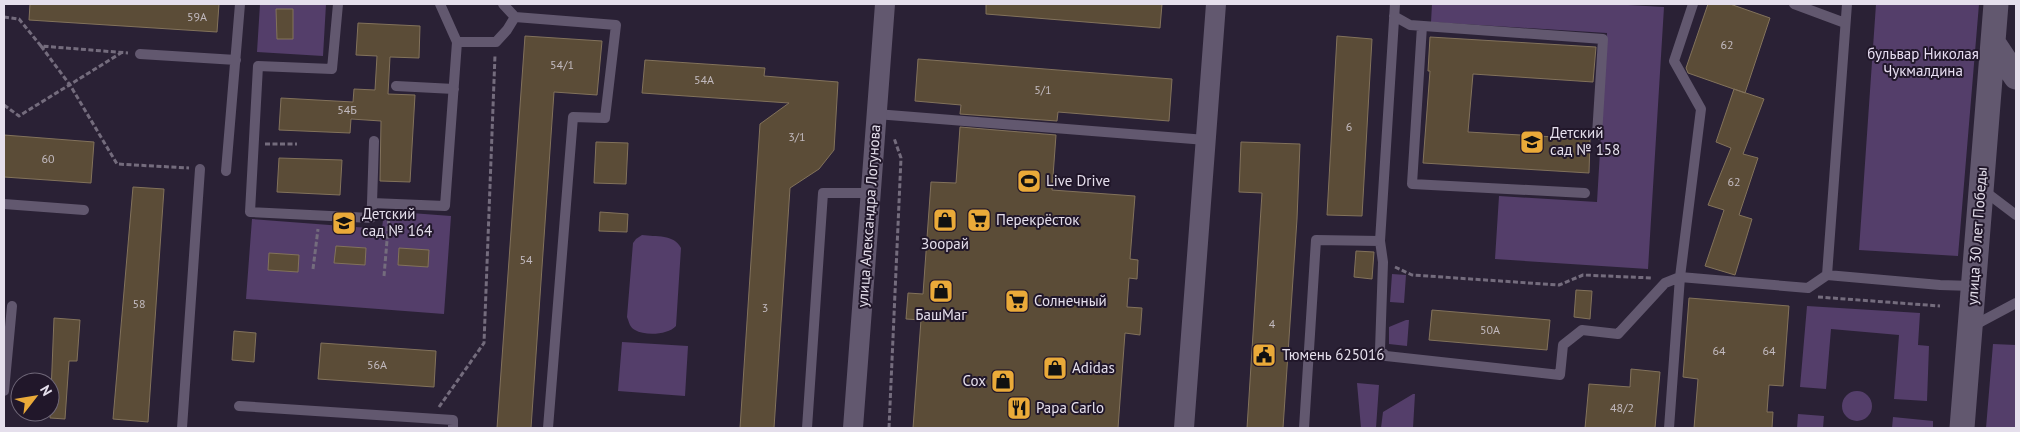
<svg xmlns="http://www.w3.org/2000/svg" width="2020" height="432" font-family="'PT Sans',sans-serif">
<rect width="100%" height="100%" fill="#2a2135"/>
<path fill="#543e6a" d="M260,4h66l-3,52 -66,-4z
M1432,4h178l54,3 -16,262 -153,-10 4,-63 98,6 10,-169 -176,-11z
M1876,4h103l-21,252 -99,-6z
M384,211l67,5 -7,98 -198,-15 6,-80 130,10z
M642,235c14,2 32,-1 39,13l-5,78c-8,9 -31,10 -41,4 -5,-2 -6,-8 -8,-13l6,-74 3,-4z
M1392,274l14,1 -2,28 -14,-1z
M1807,306l113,7 -2,32 11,1 -2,55 -33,-2 5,-64 -68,-6 -5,60 -26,-2z
M1406,320h3l-2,26 -18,-2v-17z
M622,342l66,4 -3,50 -67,-5z
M1993,344l23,1v83h-30z
M1357,383l22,2 -3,43h-15z
M1842 406a15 15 0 1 1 30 0a15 15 0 1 1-30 0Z
M1413,394h2l-2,34h-32l2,-16z
M1798,414l26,2 -1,12h-26z
M1893,417l40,4v7h-41z"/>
<path fill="#5b4c37" stroke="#82725b" d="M30,4h189l-2,28 -188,-12z
M986,4h176l-2,24 -174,-14z
M1708,4h22l40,14 -25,75 -57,-20 -2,-5z
M276,9h17v30h-16z
M358,23l62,3 -1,32 -29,-1 -2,37 27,1 -5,87 -30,-1 1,-60 -30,-2 -1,14 -71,-3 2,-32 72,4 1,-13 21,1 2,-34 -21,-1z
M525,36l77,5 -5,54 -43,-3 -23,336h-34z
M1337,36l35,3 -10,177 -35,-1z
M1430,37l166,10 -3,35 -120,-8 -5,58 122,7 -1,34 -166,-10 7,-92h-2z
M918,59l254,20 -3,42 -111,-9 -1,9 -97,-7 1,-9 -46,-4z
M645,60l120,8 -1,8 74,6 -4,68 -15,19 -29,19 -16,240h-34l20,-304 29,-21 -147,-10z
M1734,89l30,10 -21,55 15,4 -19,57 13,4 -17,56 -30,-9 19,-56 -16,-5 23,-57 -15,-6z
M960,127l96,8 -4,55 83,6 -5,63 8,1 -1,19 -8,-1 -2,29 15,1 -2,27 -15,-2 -7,95h-205l8,-108 -15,-1 2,-26 15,1 8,-112 25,1z
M4,135l90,7 -3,41 -87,-6z
M596,142l32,1 -2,41 -32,-1z
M1241,142l59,2 -3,75 -14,209h-36l15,-235 -23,-1z
M279,158l63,2 -2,35 -63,-3z
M133,187l31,2 -16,233 -35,-3z
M600,212l28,2 -1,18 -28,-1z
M336,246l30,2 -1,17 -31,-2z
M399,248l30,2 -1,17 -30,-2z
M1356,251l18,1 -2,27 -18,-2z
M269,253l30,2 -1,17 -30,-2z
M1576,290l16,1 -2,28 -16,-2z
M1689,298l100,8 -6,80 -14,-1 -2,27h6l-1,16h-78l4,-49 -15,-2z
M1432,310l118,10 -3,30 -118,-10z
M54,318l26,2 -3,41h-8l-4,58 -15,-1z
M234,331l22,2 -2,29 -22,-2z
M321,343l115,8 -2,36 -116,-8z
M1631,369l29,3 -5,56h-70l4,-44 41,3z"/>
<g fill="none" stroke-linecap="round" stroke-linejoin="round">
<path stroke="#746c7d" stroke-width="3" stroke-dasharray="5 2.5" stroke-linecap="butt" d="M4,17l15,2 22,27 87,7
M41,46l29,39 47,79 72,4
M4,105l15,11 102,-63
M265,144h32
M1395,267l17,8 147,10 24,-10 69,3
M313,269l5,-40
M384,276l5,-59
M1818,297l122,9
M439,407l45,-64 11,-288
M889,428l12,-270 -7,-20"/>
<path stroke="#62586f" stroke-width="10" d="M338,4l-6,65 -74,-3 -8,146 121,6 1,-15 73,3 12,-164 -17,-38
M503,4l12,13 101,8 -11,93 -32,-1 -25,311
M1693,4l-19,57 27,48 -21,168 128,11 19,-13
M1794,4l51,19
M1847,4l-20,271 113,10 33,1
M1394,16l16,9 193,14 -6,96
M1422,26l-10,158 173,9
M457,42h39l11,-12 8,-13
M140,54l96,6
M396,86l58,3
M876,114l330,26
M226,171l14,-167
M1983,190l33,25
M372,203l2,-62
M4,204l80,6
M1380,241l3,21 -3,88 6,6 174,19 3,-30 19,-15 36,4 47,-51 15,-6 -11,151
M1971,327l45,-24
M4,391l8,-85
M239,406l214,14v8
M182,428l18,-259
M807,428l16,-235h48
M1304,428l12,-188 64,1 15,-237"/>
<path stroke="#62586f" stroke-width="20" d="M853,428l32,-424
M1184,428l32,-424"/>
<path stroke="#62586f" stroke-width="25" d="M1994,44l22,33
M1962,428l34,-424"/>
</g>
<defs>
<g id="school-square" transform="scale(1.25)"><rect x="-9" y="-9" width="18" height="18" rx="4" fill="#eaaa39" stroke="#21172a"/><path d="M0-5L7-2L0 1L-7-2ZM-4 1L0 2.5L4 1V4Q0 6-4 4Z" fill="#111"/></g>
<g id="stadium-square" transform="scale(1.25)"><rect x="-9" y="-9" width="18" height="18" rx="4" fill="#eaaa39" stroke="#21172a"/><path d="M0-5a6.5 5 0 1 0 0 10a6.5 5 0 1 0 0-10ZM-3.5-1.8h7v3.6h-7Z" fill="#111"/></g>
<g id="shop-square" transform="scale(1.25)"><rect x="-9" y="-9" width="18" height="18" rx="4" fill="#eaaa39" stroke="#21172a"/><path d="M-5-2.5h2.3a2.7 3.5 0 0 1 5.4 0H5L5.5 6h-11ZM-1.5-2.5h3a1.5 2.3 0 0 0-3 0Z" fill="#111"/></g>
<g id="supermarket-square" transform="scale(1.25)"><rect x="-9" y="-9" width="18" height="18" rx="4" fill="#eaaa39" stroke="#21172a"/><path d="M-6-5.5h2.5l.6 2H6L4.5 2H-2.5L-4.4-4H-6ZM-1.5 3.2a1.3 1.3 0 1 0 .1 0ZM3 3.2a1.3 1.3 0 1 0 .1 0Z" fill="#111"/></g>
<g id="civic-square" transform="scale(1.25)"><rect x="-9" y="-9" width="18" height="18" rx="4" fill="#eaaa39" stroke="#21172a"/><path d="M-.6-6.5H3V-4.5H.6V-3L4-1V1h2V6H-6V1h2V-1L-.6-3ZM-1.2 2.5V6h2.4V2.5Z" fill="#111"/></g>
<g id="restaurant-square" transform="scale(1.25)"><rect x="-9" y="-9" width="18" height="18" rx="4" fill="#eaaa39" stroke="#21172a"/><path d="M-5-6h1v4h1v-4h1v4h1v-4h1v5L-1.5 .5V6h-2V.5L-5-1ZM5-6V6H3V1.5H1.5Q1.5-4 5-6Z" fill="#111"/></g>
</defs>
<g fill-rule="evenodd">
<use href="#school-square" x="1532" y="142"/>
<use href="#stadium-square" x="1029" y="181"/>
<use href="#shop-square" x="945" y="220"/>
<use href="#supermarket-square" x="979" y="220"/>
<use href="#school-square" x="344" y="223"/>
<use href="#shop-square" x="941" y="291"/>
<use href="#supermarket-square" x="1017" y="301"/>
<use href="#civic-square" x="1264" y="355"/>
<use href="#shop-square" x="1055" y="368"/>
<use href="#shop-square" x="1003" y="381"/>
<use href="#restaurant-square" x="1019" y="408"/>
</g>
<g text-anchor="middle" stroke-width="4" stroke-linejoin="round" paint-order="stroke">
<g font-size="12" fill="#c2babf">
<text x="197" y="21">59А</text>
<text x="1727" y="49">62</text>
<text x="562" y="69">54/1</text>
<text x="704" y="84">54А</text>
<text x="1043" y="94">5/1</text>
<text x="347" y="114">54Б</text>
<text x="1349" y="131">6</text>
<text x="797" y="141">3/1</text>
<text x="48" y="163">60</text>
<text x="1734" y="186">62</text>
<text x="526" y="264">54</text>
<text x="139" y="308">58</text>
<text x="765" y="312">3</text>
<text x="1272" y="328">4</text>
<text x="1490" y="334">50А</text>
<text x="1719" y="355">64</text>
<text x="1769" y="355">64</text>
<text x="377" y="369">56А</text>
<text x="1622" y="412">48/2</text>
</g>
<g font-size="15" fill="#e8dff3" stroke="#21172a">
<text x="1923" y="59">бульвар Николая<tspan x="1923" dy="17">Чукмалдина</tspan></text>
</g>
<g font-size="15" fill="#e5dfec" stroke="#21172a" text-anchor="start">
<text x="1550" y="138">Детский<tspan x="1550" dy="17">сад № 158</tspan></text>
<text x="1046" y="186">Live Drive</text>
<text x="362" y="219">Детский<tspan x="362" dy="17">сад № 164</tspan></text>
<text x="996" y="225">Перекрёсток</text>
<text x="945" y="249" text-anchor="middle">Зоорай</text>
<text x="1034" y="306">Солнечный</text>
<text x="941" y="320" text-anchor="middle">БашМаг</text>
<text x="1282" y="360">Тюмень 625016</text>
<text x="1072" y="373">Adidas</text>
<text x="986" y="386" text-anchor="end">Cox</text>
<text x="1036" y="413">Papa Carlo</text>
</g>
<g font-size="15" fill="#e5dfec" stroke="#21172a">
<text transform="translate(869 216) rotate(-86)" y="5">улица Александра Логунова</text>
<text transform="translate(1977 236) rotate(-86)" y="5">улица 30 лет Победы</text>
</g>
</g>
<rect width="2020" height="432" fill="none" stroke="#e5dfec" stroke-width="10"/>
<g transform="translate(35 397) rotate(59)"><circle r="24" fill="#21172a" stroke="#6f6778"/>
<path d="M0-4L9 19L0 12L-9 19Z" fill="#eaaa39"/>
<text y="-8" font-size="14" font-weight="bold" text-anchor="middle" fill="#e5dfec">N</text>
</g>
</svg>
